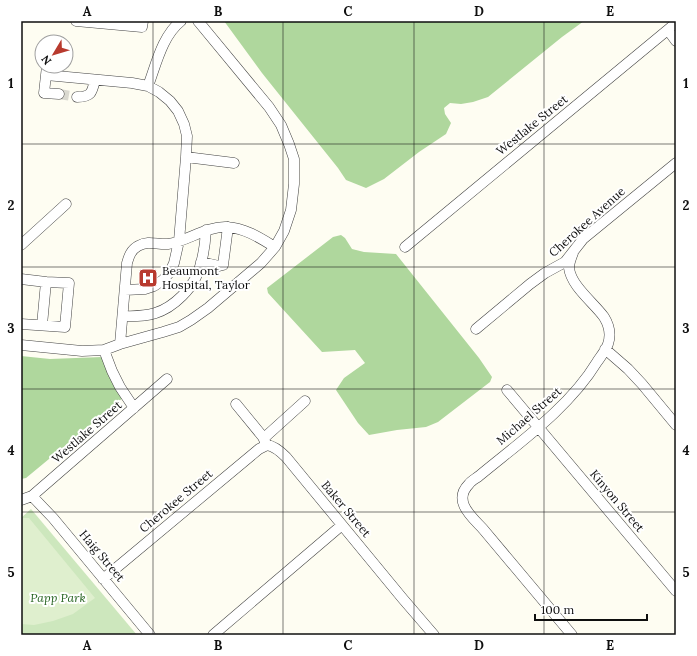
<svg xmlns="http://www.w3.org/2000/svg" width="697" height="656" font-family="Lora,serif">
<rect width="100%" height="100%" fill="#fefdf2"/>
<path fill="#cde7bd" d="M31,509l106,126h-116v-117z"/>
<path fill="#afd79d" d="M224,21h360l-22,16 -74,60 -15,5 -12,2 -11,-1 -6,5 1,6 6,9 -5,11 -27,18 -35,27 -18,9 -20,-8 -8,-12 -76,-95z
M341,235l4,3 7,11 12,3 32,2 83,104 13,19 -2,5 -52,40 -12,5 -29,3 -28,5 -11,-12 -22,-33 8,-12 21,-15 -10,-13 -33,2 -54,-59 -1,-5 66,-51z
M21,356l29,3 52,-2 22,40 -98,81 -5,1z"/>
<path fill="#dfefce" d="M23,518h6l66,80 -22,16 -20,7 -19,4 -13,-1v-104z"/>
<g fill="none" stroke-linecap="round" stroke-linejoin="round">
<path stroke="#dad9d0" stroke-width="10" stroke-dasharray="10 5" stroke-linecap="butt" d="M59,94l18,3"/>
<g stroke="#424242" stroke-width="11">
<path id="minor" d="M76,21l66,6 1,-6
M668,30l8,11
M47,66l-3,27 15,1
M46,75l86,8 16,3 11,6 11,9 8,10 6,13 3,12 -1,21 -7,84 -5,22 -4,9 -7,8 -9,6 -9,3 -20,1
M148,86c8,-21 14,-50 33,-65
M77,97c14,0 15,-4 18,-17
M186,157l48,6
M21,245l45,-41
M405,247l271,-224
M201,262l18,4 4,-1 5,-38
M21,279l25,3
M123,316c25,1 41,-2 59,-20 5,-5 10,-11 13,-17 8,-15 10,-33 11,-49
M21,324l44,3 4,-44 -23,-1 -4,43
M476,329l54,-45 15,-11 20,-11 18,-23 93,-76
M120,344l7,-81c2,-7 4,-13 11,-17 11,-6 19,-1 30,-2 20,-3 38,-18 59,-17 18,1 33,11 48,20
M21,345l61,6 22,-1 16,-6 43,-12 16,-5 12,-7 17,-12 53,-45 14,-16 9,-16 7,-21 3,-26v-25l-5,-15 -8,-19 -12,-18 -71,-86
M605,349l23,20 14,15 34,41
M104,350l8,21 8,16 14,21
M507,390l169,201
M236,404l27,33 3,7
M264,438l41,-37
M267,445c7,1 14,7 19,12l117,142 31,36
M32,496l21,22 97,117
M21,500l11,-4 135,-117
M103,579l156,-130 8,-4
M213,635l129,-110
M572,635l-89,-106c-11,-12 -31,-28 -14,-45 2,-3 6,-5 10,-8 41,-34 90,-68 118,-114 4,-6 9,-12 11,-18 3,-9 1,-19 -4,-27 -10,-14 -33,-31 -35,-49 0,-5 2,-10 4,-15"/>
</g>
<use href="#minor" stroke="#fff" stroke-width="10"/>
</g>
<path fill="none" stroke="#0f0f0f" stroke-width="1" stroke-opacity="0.55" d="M153,21v614M283,21v614M414,21v614M544,21v614M21,144h655M21,267h655M21,389h655M21,512h655"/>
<defs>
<g id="hospital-square" transform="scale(1)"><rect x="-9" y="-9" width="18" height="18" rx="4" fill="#b83a2e" stroke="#fff"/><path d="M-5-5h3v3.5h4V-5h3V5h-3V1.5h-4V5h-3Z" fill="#fff"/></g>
</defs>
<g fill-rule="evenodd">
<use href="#hospital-square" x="148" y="278"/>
</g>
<g text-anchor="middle" stroke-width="4" stroke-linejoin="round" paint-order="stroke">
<g font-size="12" fill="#0f0f0f" stroke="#fff">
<text transform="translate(532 125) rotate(-39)" y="4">Westlake Street</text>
<text transform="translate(587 222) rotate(-42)" y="4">Cherokee Avenue</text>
<text transform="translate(529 416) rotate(-41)" y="4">Michael Street</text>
<text transform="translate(87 432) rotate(-41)" y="4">Westlake Street</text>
<text transform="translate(176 501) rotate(-40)" y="4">Cherokee Street</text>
<text transform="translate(617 501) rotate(50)" y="4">Kinyon Street</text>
<text transform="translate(346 509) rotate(50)" y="4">Baker Street</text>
<text transform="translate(102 556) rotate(50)" y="4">Haig Street</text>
</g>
<g font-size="12" fill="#0f0f0f" stroke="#fff" text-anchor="start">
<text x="162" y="275">Beaumont<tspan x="162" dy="14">Hospital, Taylor</tspan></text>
</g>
<g font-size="12" font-style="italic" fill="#276422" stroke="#fff">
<text x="58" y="602">Papp Park</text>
</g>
</g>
<rect width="697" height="656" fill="none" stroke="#ffffff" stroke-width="44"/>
<g transform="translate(54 54) rotate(232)"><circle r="19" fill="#ffffff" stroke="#9f9f9f"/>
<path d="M0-3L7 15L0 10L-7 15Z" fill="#b83a2e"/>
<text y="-6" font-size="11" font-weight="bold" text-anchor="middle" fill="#0f0f0f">N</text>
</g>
<path d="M535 614v6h112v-6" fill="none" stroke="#0f0f0f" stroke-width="2"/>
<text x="541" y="614" font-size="12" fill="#0f0f0f" stroke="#ffffff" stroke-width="3" paint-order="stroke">100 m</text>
<rect x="22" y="22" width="653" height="612" fill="none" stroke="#0f0f0f" stroke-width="1.5"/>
<g font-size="13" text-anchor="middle" font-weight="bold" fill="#0f0f0f">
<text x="87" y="16">A</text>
<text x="218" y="16">B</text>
<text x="348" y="16">C</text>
<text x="479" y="16">D</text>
<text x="610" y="16">E</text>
<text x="11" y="88">1</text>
<text x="686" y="88">1</text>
<text x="11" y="210">2</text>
<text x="686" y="210">2</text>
<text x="11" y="333">3</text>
<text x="686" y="333">3</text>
<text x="11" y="455">4</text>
<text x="686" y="455">4</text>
<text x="11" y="577">5</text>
<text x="686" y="577">5</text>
<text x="87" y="650">A</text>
<text x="218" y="650">B</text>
<text x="348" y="650">C</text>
<text x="479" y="650">D</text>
<text x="610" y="650">E</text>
</g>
</svg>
